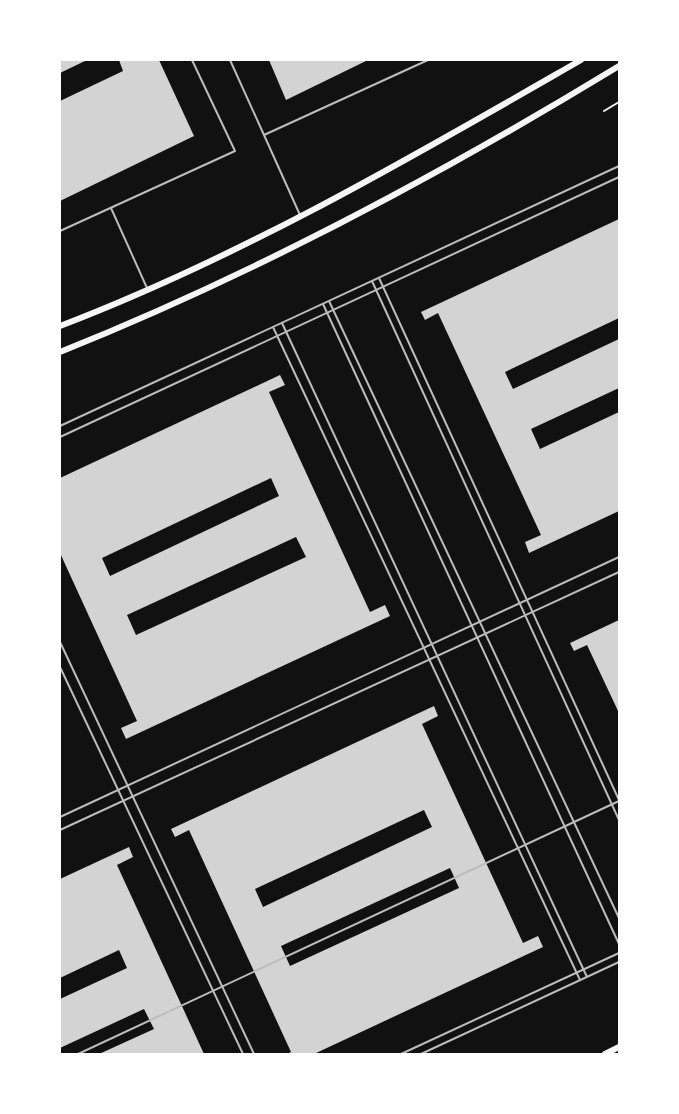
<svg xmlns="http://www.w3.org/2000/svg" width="679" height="1114" font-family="'Archivo Narrow',sans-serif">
<rect width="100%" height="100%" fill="#111"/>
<path fill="#d3d3d3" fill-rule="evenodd" d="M60,60h27l-27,13z
M119,60h40l35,76 -134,65v-100l63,-30z
M269,60h99l-82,40z
M619,219v99l-114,54 8,17 106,-50v49l-88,41 9,20 79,-37v99l-90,42 -4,-11 16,-7 -103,-222 -13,7 -4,-8z
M280,375l5,10 -16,7 101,220 15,-7 5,11 -264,123 -5,-11 16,-7 -77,-168v-75zM271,478l8,18 -169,80 -8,-18zM296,537l10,20 -170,78 -9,-20z
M619,620v93l-32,-68 -13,6 -4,-8z
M434,706l4,10 -16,8 101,219 15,-7 5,11 -229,107h-27l4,-2 -102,-222 -14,7 -4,-8zM424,810l8,17 -169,80 -8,-18zM450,868l9,20 -169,78 -9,-20z
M129,847l4,10 -16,8 87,189h-105l55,-25 -10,-20 -84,39v-49l67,-31 -8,-18 -59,28v-99z"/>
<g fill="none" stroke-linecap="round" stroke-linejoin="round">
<path stroke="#f5f5f5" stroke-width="2" d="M604,111l15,-9"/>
<path stroke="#bcbcbc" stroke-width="2" d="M230,60l34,75 164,-75
M264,135l36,80
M111,208l36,80
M60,231l175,-80 -43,-91
M379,278l240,522
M372,281l247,539
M329,301l290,617
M323,304l296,640
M282,323l305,654
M273,327l307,653
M60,426l559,-260
M60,437l559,-260
M60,642l194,412
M60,667l183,387
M60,817l559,-260
M60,830l559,-258
M78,1054l541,-253
M401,1054l218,-101
M421,1054l198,-92"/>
<path stroke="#f5f5f5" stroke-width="6" d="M60,326c183,-70 352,-169 521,-266
M60,352c195,-78 380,-177 559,-286
M605,1054l14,-7"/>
</g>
<rect width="679" height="1114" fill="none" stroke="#ffffff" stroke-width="122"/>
</svg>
